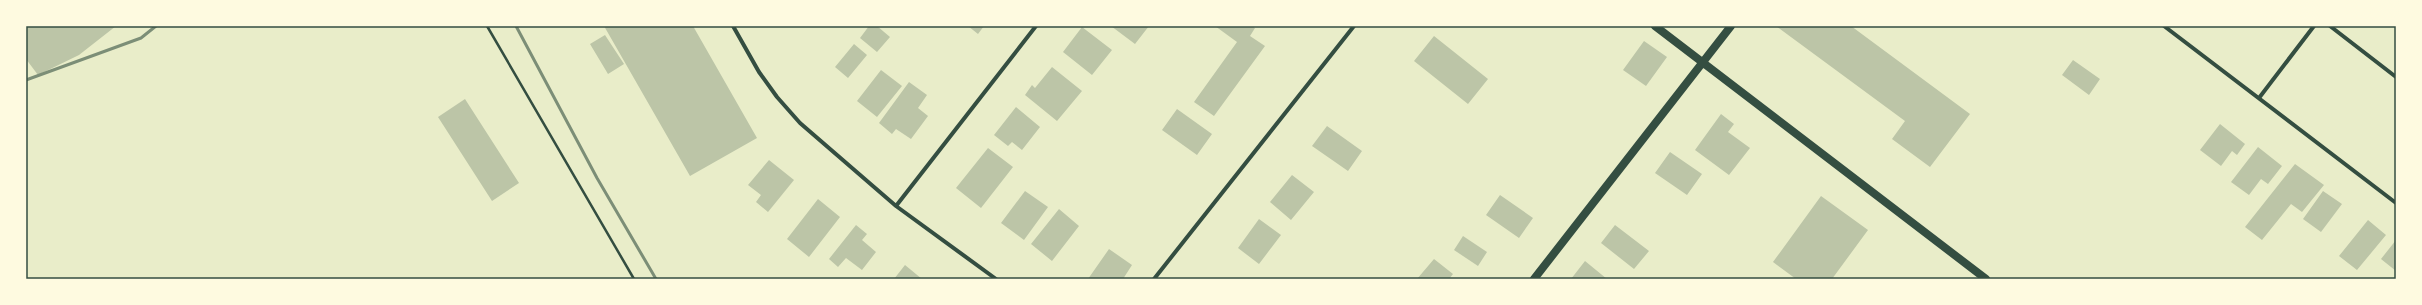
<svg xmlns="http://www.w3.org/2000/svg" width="2422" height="305" font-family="'Noto Sans',sans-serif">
<rect width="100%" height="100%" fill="#e9edc9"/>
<path fill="#bcc5a7" d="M26,26h90l-37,29 -41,20 -12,-16z
M604,26h89l64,112 -67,38z
M869,26h8l13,11 -13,15 -17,-14z
M968,26h16l-6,8z
M1111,26h38l-14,18z
M1215,26h37l3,2 -5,8 15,10 -51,70 -20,-14 43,-60z
M1776,26h75l119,88 -40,53 -38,-28 13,-18z
M1082,27l30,23 -20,25 -29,-23z
M605,35l19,29 -16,10 -18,-30z
M1434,36l54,43 -20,25 -54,-43z
M1644,41l23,16 -21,29 -23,-16z
M854,44l13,11 -19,23 -13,-11z
M2073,60l27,19 -11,16 -27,-20z
M1052,67l30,24 -25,30 -32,-26 7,-10 3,3z
M881,70l21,16 -25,31 -20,-16z
M909,82l18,13 -9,13 10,8 -17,23 -15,-10 -4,5 -13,-11z
M465,99l54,84 -27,18 -54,-84z
M1016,107l24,20 -18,23 -10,-8 -4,4 -14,-11z
M1177,109l35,25 -15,21 -35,-25z
M1721,114l13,10 -6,8 22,16 -21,27 -34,-25z
M2220,124l25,20 -8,11 -5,-4 -11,15 -21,-16z
M1327,126l35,25 -14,20 -36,-25z
M2258,147l24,19 -14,18 -7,-5 -12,16 -18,-13z
M988,148l25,19 -32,41 -25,-20z
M1670,152l32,22 -15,21 -32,-22z
M769,160l25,20 -26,32 -12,-10 5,-7 -13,-10z
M2295,164l29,21 -22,27 -11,-8 -29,36 -17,-13z
M1292,175l22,17 -23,28 -21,-18z
M1025,191l23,16 -24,33 -23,-17z
M2323,191l19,13 -21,28 -18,-13z
M1500,195l33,23 -14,20 -33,-23z
M1821,196l47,34 -36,49h-36l-23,-17z
M818,199l22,18 -31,40 -22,-18z
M1059,209l20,17 -27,35 -21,-17z
M1259,219l22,16 -22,29 -21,-16z
M2368,220l18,15 -29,35 -18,-14z
M856,225l11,9 -5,6 14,12 -14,18 -16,-12 -8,9 -9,-8z
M1615,225l34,26 -15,18 -33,-26z
M1463,236l24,16 -9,14 -24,-16z
M2396,240v31l-15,-12z
M1109,249l23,16 -9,14h-35z
M1434,259l19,15 -4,5h-32z
M1585,261l22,18h-36z
M905,265l17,14h-28z"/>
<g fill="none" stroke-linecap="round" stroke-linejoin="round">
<path stroke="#344e41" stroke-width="2.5" d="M487,26l147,253"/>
<path stroke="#344e41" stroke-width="4" d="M733,26l26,46 18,25 23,26 96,83 100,73
M2164,26l232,177
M2330,26l66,51
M2259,98l55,-72
M896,206l140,-180
M1154,279l200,-253"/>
<path stroke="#344e41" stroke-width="8" d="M1655,26l331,253
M1534,279l197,-253"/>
<path stroke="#7c8e77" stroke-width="3" d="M516,26l81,152 59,101
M26,80l115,-42 15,-12"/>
</g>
<rect width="2422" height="305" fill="none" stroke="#fefae0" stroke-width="54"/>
<rect x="27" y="27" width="2368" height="251" fill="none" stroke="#344e41" stroke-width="1.5"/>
</svg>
